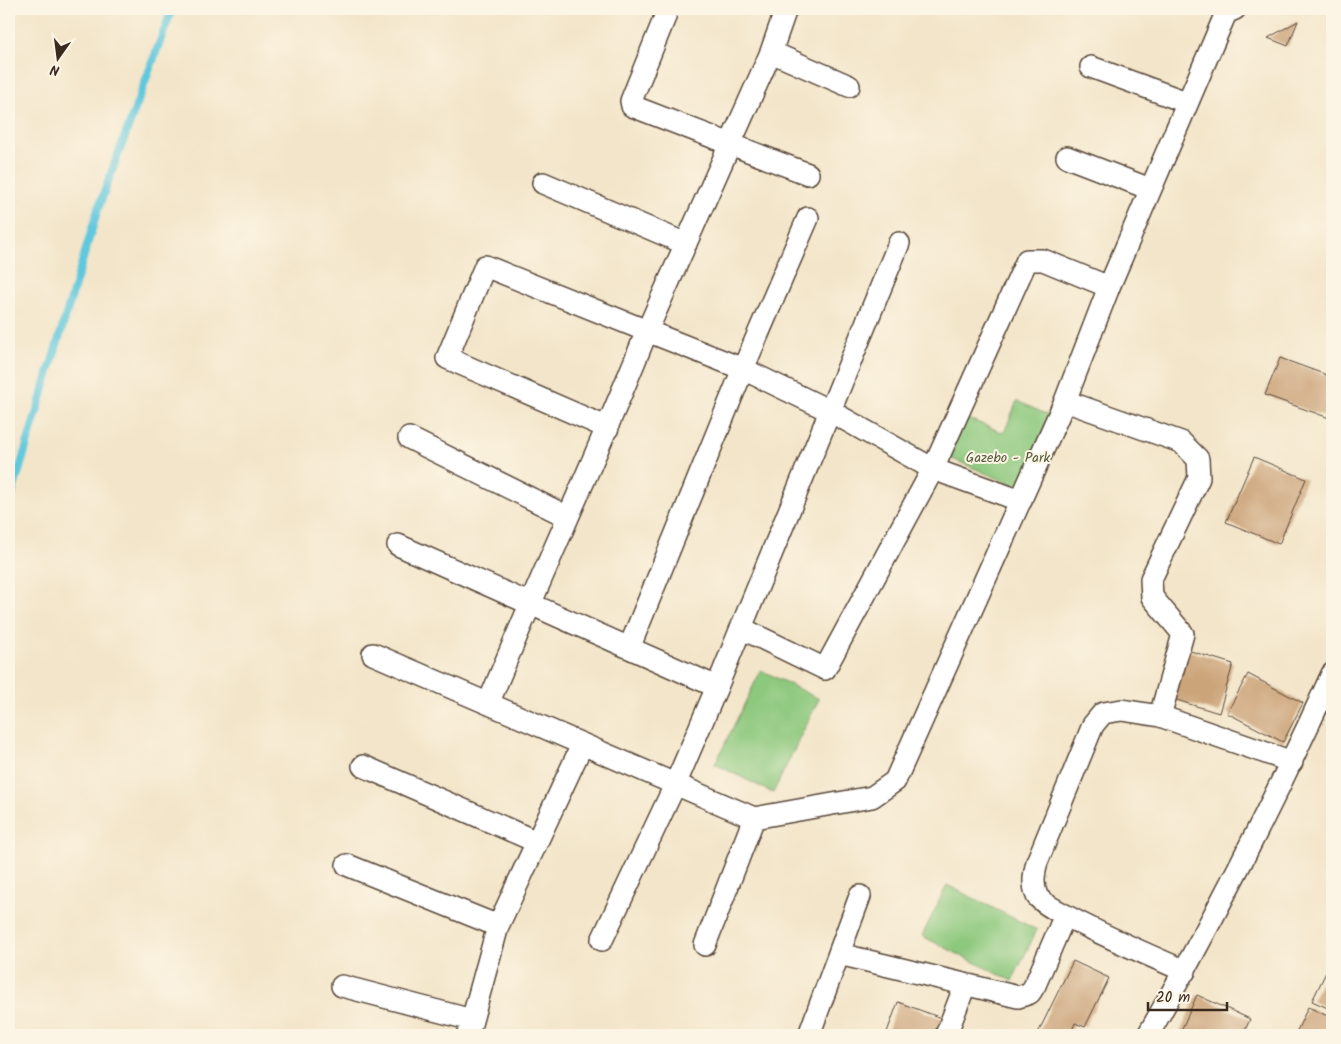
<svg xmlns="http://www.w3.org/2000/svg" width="1341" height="1044" font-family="Kalam,sans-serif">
<rect width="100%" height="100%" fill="#fcf5e5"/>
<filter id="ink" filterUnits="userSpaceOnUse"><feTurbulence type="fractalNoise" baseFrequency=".02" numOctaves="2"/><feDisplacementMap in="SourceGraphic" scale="10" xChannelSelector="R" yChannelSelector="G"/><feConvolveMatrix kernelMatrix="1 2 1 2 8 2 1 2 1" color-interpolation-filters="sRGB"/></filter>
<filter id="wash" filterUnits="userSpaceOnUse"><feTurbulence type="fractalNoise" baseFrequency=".0096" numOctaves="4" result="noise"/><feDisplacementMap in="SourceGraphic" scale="20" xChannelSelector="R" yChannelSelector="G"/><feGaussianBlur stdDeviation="1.12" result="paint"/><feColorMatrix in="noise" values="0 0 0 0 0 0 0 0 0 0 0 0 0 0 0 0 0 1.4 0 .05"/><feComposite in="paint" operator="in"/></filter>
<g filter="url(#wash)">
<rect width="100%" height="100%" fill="#f3e5c9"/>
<path fill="#8cc87d" stroke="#64794e" d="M1017,401l33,15 -30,72 -72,-31 18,-39 38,15z
M761,670l58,29 -46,94 -58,-29z
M947,885l90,45 -25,51 -90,-45z"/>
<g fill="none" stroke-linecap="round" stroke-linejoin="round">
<path stroke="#60c8dd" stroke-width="8" d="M9,504l89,-295 74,-200"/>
</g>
<g id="blocks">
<path fill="#cca47a" d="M1298,21l-10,25 -20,-8z
M1280,358l52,19v42l-67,-24z
M1254,457l52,22 -27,65 -53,-22z
M1187,650l46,14 -14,49 -46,-14z
M1248,674l55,29 -20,39 -56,-29z
M1073,961l36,17 -24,49 -10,-4 -5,12h-33z
M1330,964l2,1v45l-20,-9z
M1197,995l53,24 -7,16h-64z
M898,1002l46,17 -6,16h-52z
M1308,1007l24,11v17h-37z"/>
</g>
</g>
<g filter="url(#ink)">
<use href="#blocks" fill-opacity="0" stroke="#574638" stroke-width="1"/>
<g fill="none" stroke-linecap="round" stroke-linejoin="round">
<g stroke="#574638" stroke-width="24">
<path id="minor" d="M665,17l-34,84 1,5 176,68
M771,52l78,34
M1091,67l95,35
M1067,157l83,32
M543,183l143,61
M899,243l-158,385 84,41 108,-200 94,-209h16l66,27
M1065,401l116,41 17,17 1,19 -48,101 1,18 31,37 -23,82
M608,428l-161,-70 38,-92 162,65 124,-279 15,-43
M409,438l159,79
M398,545l319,142 24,-59
M630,646l113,-277 65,-151
M373,654l381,164 118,-21 23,-16 170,-380 44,-114 117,-274 9,-4
M489,702c51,-125 108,-246 158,-371l96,38 87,42 103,58 88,32
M363,766l174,76
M347,865l151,61
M602,940l73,-155 42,-98
M705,945l49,-127
M839,954l179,43 12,-4 5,-8 30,-70
M1185,971c-23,-10 -140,-60 -148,-75 -5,-12 -3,-22 0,-34l56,-137 10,-12 19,-3 38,6 132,46
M342,986l130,34
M468,1035l30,-109 84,-181
M809,1035l51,-139
M946,1035l19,-50
M1148,1035c67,-117 128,-238 184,-361"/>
</g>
<use href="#minor" stroke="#fff" stroke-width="21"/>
</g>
</g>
<g text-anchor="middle" stroke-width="4" stroke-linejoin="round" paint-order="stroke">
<g font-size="14" fill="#53593a" stroke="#fcf5e5">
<text x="1008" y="462">Gazebo - Park</text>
</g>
</g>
<rect width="1341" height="1044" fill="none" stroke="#fcf5e5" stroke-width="30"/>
<g transform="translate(58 58) rotate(194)" stroke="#fcf5e5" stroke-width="4" paint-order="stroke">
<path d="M0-4L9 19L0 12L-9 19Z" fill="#3b2a1e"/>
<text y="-8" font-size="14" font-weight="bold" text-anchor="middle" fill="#3b2a1e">N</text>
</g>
<path d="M1148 1002v8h79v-8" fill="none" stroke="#3b2a1e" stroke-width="2.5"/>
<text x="1156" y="1002" font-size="15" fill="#3b2a1e" stroke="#fcf5e5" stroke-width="4" paint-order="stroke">20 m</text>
</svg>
